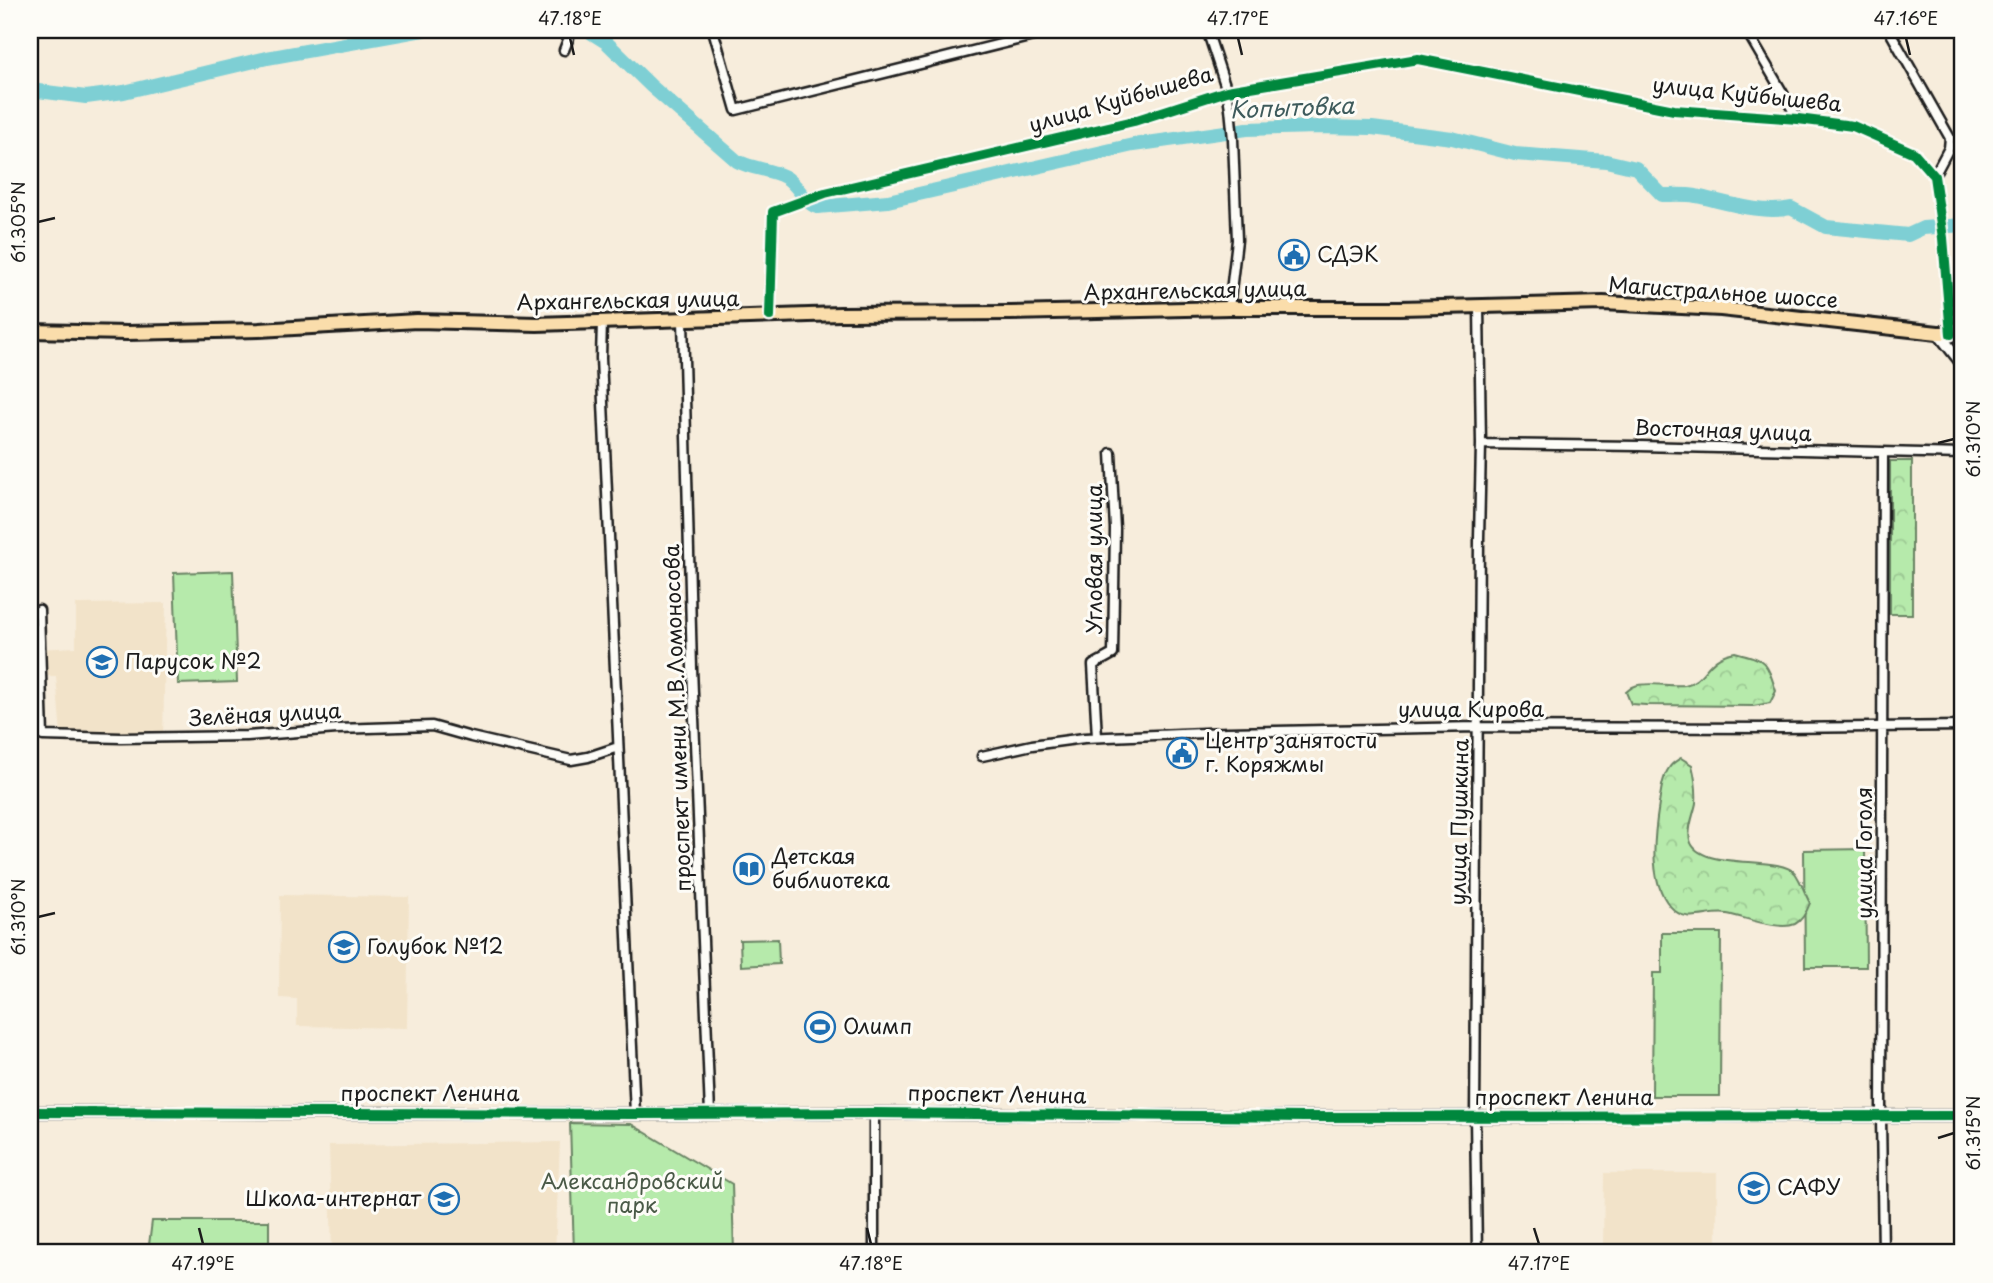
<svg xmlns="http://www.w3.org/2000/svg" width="1993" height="1283" font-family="'Playpen Sans',sans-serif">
<defs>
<pattern id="forest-crowns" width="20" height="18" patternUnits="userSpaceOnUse" patternTransform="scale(1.75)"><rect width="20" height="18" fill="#b6eaab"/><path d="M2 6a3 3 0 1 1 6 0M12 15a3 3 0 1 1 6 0" fill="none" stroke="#9cc893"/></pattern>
</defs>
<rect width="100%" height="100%" fill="#f7eddc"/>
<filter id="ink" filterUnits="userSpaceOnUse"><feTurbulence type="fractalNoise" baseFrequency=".0143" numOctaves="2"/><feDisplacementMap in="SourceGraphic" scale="14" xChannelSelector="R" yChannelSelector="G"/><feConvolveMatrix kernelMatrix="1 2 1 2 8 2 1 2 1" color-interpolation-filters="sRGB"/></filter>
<g filter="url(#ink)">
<path fill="#f2e3c9" d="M166,603l-3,135 -102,-3 -5,-59h-16l-2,-27 38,-2v-43z
M280,895l129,2 -2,131 -110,-2v-27l-18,-1z
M560,1142l-5,111h-223l-3,-108z
M1604,1173h113v80h-114z"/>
<path fill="#b6eaab" stroke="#698364" stroke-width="2" d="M233,571l4,111 -59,2 -4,-111z
M1865,849l1,118h-61l-1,-117z
M1662,933h59l-1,163h-68l1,-123h9z
M778,939l1,25 -38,2 -1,-26z
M570,1123l61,1 101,60 2,69h-160z
M152,1221h117v32h-121z"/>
<path fill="url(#forest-crowns)" stroke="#698364" stroke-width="2" d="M1890,461h22v153h-22z
M1735,652c31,8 31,8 41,39l-6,12 -17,3 -107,-1 -15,-1 -5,-12c3,-2 5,-5 9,-6 11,-5 37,1 50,-1 22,-5 20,-28 50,-33z
M1681,758l11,7c3,12 5,25 4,38 -2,11 -9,26 -6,37 8,32 89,14 105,33 6,8 10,21 15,30 -3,8 -7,17 -15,21 -16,7 -51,-7 -68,-10 -18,-3 -37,9 -52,-3 -28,-24 -21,-75 -16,-107 2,-12 3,-26 10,-36 3,-5 7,-7 12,-10z"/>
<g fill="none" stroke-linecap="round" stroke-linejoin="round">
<path stroke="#7ecfd4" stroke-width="14" d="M587,30l19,12 45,44 86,75c15,8 33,8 48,16 13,7 20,27 32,30l71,-6 245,-56 114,-16 71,-2 54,1 80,10 63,16 91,7 30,7 26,27c11,0 23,-1 34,1 29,6 66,19 95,12l35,19 82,8 15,-7 40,-3
M30,90l56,7 38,-5 143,-34 156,-28"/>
<g stroke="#1c1c1c" stroke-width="13">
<path id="minor" d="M713,30l23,80 321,-80
M1207,30l20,61 3,17 3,31 4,101 -8,68
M1746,30l52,89
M1889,30l61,108 -1,10 -15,28
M564,50l8,-20
M770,316l3,-104 52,-19 309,-72 93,-30 191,-32 256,51 124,9 55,7 61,27 20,23 9,62 8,96
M683,320l9,348 18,446
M602,322l-1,36 34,756
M1481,444l158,2 324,8
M30,615l9,-5 4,126 78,2 126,-2 90,-7 95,-3 39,11 100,23 17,-3 30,-10
M1097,737l-4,-72 20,-11 2,-125 -4,-76
M982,756l50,-11 52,-7 144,-6 250,-5 303,1 182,-2
M874,1253v-140
M1477,1253l-2,-137 4,-577 2,-95 -2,-137
M1883,1253l-2,-136 2,-664"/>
</g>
<g stroke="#1c1c1c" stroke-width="15">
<path id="tertiary" d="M1938,333l25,32
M30,1112l605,2 239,-1 430,4 659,-1"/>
</g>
<g stroke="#1c1c1c" stroke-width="18">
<path id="primary" d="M30,331l97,2 132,-3 158,-9 120,3 303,-10 170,-1 219,-5h171l203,-5 118,6 217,24h25"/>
</g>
<use href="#minor" stroke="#fdfcf7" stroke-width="8"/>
<use href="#tertiary" stroke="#fdfcf7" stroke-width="10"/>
<use href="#primary" stroke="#faddab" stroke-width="12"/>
<g stroke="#fdfcf7" stroke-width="15">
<path id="cycleway" d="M770,316l3,-104 52,-19 309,-72 93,-30 191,-32 256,51 124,9 55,7 61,27 20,23 9,62 8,96
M30,1112l605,2 239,-1 430,4 659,-1"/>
</g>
<use href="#cycleway" stroke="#00873e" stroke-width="10"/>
</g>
</g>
<path fill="none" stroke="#1c1c1c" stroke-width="2.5" d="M570,38l4,17M1238,38l4,17M1906,38l4,17M38,222l17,-4M1938,443l16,-4M38,917l17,-4M1938,1138l16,-5M199,1228l4,16M867,1228l4,16M1534,1228l5,16"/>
<defs>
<g id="civic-ring" transform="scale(1.575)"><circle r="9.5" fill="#fdfcf7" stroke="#1f6fb2" stroke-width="1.5"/><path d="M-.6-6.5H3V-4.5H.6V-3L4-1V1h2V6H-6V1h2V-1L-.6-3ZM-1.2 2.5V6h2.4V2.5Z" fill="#1f6fb2"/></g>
<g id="school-ring" transform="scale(1.575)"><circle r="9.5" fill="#fdfcf7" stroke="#1f6fb2" stroke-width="1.5"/><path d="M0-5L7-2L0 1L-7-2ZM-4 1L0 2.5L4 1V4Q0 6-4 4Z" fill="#1f6fb2"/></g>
<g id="library-ring" transform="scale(1.575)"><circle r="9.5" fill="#fdfcf7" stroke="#1f6fb2" stroke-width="1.5"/><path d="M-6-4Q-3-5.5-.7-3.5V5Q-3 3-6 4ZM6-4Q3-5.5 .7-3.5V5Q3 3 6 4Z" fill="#1f6fb2"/></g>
<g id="stadium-ring" transform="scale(1.575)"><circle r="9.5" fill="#fdfcf7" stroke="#1f6fb2" stroke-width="1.5"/><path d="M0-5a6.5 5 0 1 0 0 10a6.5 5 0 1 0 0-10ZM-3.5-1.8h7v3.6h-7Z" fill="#1f6fb2"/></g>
<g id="university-ring" transform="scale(1.575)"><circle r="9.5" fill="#fdfcf7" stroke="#1f6fb2" stroke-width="1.5"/><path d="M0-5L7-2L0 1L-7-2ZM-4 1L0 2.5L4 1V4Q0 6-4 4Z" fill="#1f6fb2"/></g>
</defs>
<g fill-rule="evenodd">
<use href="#civic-ring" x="1294" y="255"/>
<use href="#school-ring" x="102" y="662"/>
<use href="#civic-ring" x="1182" y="753"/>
<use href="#library-ring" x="749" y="869"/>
<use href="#school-ring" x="344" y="947"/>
<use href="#stadium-ring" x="820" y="1027"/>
<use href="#university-ring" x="1754" y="1188"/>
<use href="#school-ring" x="444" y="1199"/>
</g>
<g text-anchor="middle" stroke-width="6" stroke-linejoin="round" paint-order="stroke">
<g font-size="21" fill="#1c1c1c" stroke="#fdfcf7">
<text transform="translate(1747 95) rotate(6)" y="7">улица Куйбышева</text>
<text transform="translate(1121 100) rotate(-16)" y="7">улица Куйбышева</text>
<text transform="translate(1195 291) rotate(-1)" y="7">Архангельская улица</text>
<text transform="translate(1723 293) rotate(4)" y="7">Магистральное шоссе</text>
<text transform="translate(628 301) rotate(-1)" y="7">Архангельская улица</text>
<text transform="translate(1723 431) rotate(2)" y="7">Восточная улица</text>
<text transform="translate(1095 559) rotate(-90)" y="7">Угловая улица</text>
<text x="1471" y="717">улица Кирова</text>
<text transform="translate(265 715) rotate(-3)" y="7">Зелёная улица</text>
<text transform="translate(678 718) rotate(-92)" y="7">проспект имени М.В.Ломоносова</text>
<text transform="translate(1460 822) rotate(-89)" y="7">улица Пушкина</text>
<text transform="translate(1865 853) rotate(-90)" y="7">улица Гоголя</text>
<text x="430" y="1101">проспект Ленина</text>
<text transform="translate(997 1095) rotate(1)" y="7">проспект Ленина</text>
<text x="1564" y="1105">проспект Ленина</text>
</g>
<g font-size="21" fill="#1c1c1c" stroke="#fdfcf7" text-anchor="start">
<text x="1317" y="262">СДЭК</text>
<text x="125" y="669">Парусок №2</text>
<text x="1205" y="748">Центр занятости<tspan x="1205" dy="24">г. Коряжмы</tspan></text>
<text x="772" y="864">Детская<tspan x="772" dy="24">библиотека</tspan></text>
<text x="367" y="954">Голубок №12</text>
<text x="843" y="1034">Олимп</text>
<text x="1777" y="1195">САФУ</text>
<text x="421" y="1206" text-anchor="end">Школа-интернат</text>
</g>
<g font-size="21" fill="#4a5a47" stroke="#fdfcf7">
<text x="632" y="1189">Александровский<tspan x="632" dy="24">парк</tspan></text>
</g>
<g font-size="23" font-style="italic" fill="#3e5b5c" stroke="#fdfcf7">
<text transform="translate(1292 108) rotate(-2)" y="8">Копытовка</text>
</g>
</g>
<rect width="1993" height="1283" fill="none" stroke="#fdfcf7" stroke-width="77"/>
<rect x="38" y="38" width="1916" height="1206" fill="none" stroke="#1c1c1c" stroke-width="2.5"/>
<g font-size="18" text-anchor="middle" fill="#1c1c1c">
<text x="570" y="25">47.18°E</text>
<text x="1238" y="25">47.17°E</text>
<text x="1906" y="25">47.16°E</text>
<text transform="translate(19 222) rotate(-90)" y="6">61.305°N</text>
<text transform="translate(1974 439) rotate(-90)" y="6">61.310°N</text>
<text transform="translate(19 917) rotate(-90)" y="6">61.310°N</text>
<text transform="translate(1974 1133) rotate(-90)" y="6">61.315°N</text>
<text x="203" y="1270">47.19°E</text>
<text x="871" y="1270">47.18°E</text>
<text x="1539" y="1270">47.17°E</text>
</g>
</svg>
